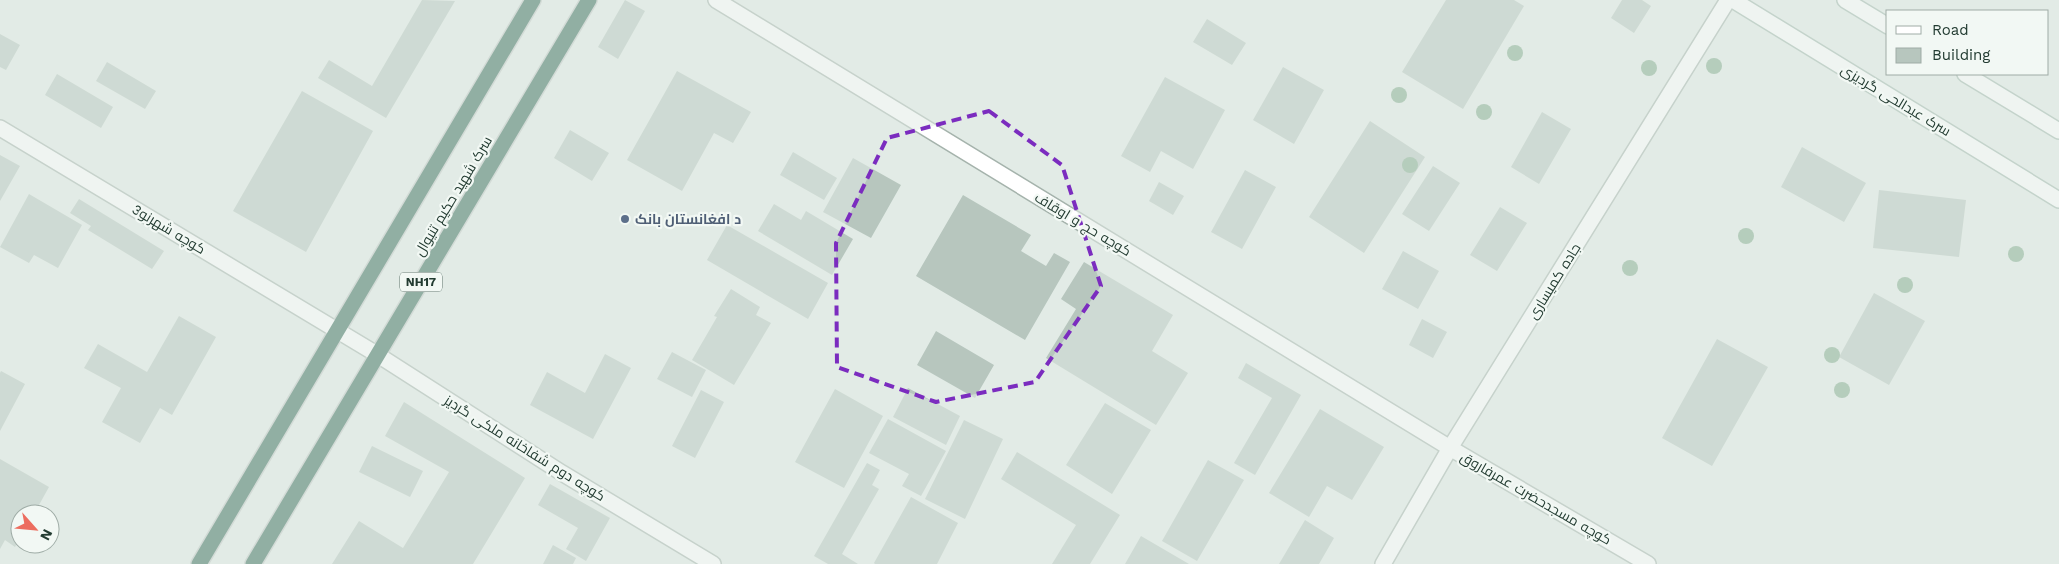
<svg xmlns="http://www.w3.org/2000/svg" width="2059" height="564" font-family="'Work Sans',Cairo,sans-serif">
<rect width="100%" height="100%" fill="#e2ebe6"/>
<path fill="#b7c6be" d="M422,0l33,1 -69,117 -68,-40 11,-18 43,26z
M625,0l20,11 -27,48 -20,-12z
M1446,0h68l10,6 -61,103 -61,-37z
M1622,0h20l9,6 -17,27 -23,-15z
M1207,19l39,24 -14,22 -39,-23z
M0,34l20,11 -14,25 -6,-3z
M107,62l49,29 -11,18 -49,-28z
M1283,67l41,23 -30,54 -41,-24z
M677,71l74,41 -18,31 -19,-10 -32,58 -55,-31z
M57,74l56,33 -12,21 -56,-33z
M1165,77l60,33 -32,59 -32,-18 -11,21 -29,-16z
M302,91l71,40 -67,121 -73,-41z
M1542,112l29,17 -32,55 -28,-17z
M1370,121l55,36 -61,96 -55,-36z
M570,130l39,23 -17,28 -38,-23z
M1802,147l64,36 -22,39 -63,-35z
M793,152l44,26 -13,22 -44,-25z
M0,155l20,11 -20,35z
M853,158l48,27 -30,53 -48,-26z
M1433,166l27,17 -31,48 -27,-17z
M1245,170l31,17 -34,62 -31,-17z
M1159,182l25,14 -11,19 -24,-14z
M1879,190l87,10 -7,57 -86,-9z
M29,194l53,31 -24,43 -24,-13 -5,8 -29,-16z
M963,195l68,40 -10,16 25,15 8,-13 16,9 -45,78 -109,-64z
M79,199l85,52 -12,18 -64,-39 3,-4 -21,-13z
M774,204l27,16 5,-9 47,28 -21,36 -74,-44z
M1500,207l27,16 -30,48 -27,-16z
M727,225l101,58 -20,36 -101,-59z
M1403,251l36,20 -21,38 -36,-20z
M1084,262l89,53 -21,36 36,22 -32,52 -110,-67 30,-49 -15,-10z
M731,289l29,18 -4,8 15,8 -37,62 -42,-25 25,-43 -3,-1z
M1874,293l51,28 -36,64 -50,-28z
M179,316l37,21 -44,78 -12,-7 -20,35 -38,-21 19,-34 -37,-20 14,-24 49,28z
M1422,319l25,13 -14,26 -24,-13z
M936,331l58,34 -19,33 -58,-33z
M1717,339l51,28 -56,99 -50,-28z
M672,352l34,18 -14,27 -35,-18z
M605,354l26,14 -38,71 -63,-34 17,-33 38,21z
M1246,363l55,32 -46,80 -21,-12 38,-65 -34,-20z
M1,371l24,13 -25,47v-58z
M908,388l52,28 -14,29 -53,-28z
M835,389l48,27 -39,72 -49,-26z
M701,390l23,12 -29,56 -23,-12z
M404,402l121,76 -52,86h-141l27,-43 44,27 46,-76 -64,-36z
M1105,403l46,27 -39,64 -46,-29z
M1320,409l64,38 -32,53 -25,-14 -18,31 -40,-24z
M888,419l58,32 -25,45 -19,-10 7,-12 -40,-21z
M964,420l39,19 -38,80 -40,-20z
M372,446l51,25 -13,26 -51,-25z
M1017,452l103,63 -30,49h-38l24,-39 -75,-46z
M0,459l49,28 -15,27h-14v24l-5,9 -10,-7 -5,9z
M1208,460l36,20 -47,81 -35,-20z
M867,463l13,7 -8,15 7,4 -37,65 16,10h-30l-14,-8z
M550,484l60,34 -24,43 -20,-12 12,-21 -40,-23z
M911,497l47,26 -21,41h-62l-1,-1z
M1305,520l29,18 -15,26h-40z
M1141,536l48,28h-64z
M553,545l23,13 -3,6h-30z"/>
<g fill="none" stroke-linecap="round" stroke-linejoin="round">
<g stroke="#a5b3ac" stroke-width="18">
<path id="street" d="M716,0l734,448 198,116
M0,128l378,227 184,118 151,91
M1383,564l67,-116 278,-448"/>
</g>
<g stroke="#a0b7ac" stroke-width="18">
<path id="secondary" d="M1733,0l326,200
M1845,0l43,26
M1965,74l94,57"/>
</g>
<g stroke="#c1c8c5" stroke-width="18">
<path id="highway" d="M199,564l334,-564
M253,564l336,-564"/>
</g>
<use href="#street" stroke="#fff" stroke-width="15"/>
<use href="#secondary" stroke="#fff" stroke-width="15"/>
<use href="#highway" stroke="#306653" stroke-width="15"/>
</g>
<g fill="#7fa88a">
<circle cx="1515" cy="53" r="8"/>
<circle cx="1714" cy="66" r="8"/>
<circle cx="1649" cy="68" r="8"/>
<circle cx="1399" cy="95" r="8"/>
<circle cx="1484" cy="112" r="8"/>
<circle cx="1410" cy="165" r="8"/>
<circle cx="1746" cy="236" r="8"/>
<circle cx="2016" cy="254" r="8"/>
<circle cx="1630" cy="268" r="8"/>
<circle cx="1905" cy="285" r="8"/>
<circle cx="1832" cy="355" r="8"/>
<circle cx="1842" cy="390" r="8"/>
</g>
<path d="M0 0H2059V564H0ZM989,111l73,54 39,121 -66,96 -99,20 -99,-35 -1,-124 51,-105z" fill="#e2ebe6" fill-opacity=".55" fill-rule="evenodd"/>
<path fill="none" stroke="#7b2cbf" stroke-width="4" stroke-dasharray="10 6" stroke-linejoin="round" d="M989,111l73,54 39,121 -66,96 -99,20 -99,-35 -1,-124 51,-105z"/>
<circle fill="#5c6f8a" stroke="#f2f8f4" stroke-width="2" cx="625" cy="219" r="5"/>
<g text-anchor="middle" stroke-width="4.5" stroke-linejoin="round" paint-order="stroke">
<rect fill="#f2f8f4" stroke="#60746c" stroke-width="1" x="400" y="272.5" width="42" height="19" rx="4"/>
<g font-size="12" font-weight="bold" fill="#223b31">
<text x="421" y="286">NH17</text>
</g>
<g font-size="14" fill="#223b31" stroke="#f2f8f4">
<text transform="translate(1896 100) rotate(31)" y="5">سرک عبدالحی گردیزی</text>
<text transform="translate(453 196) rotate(-59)" y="5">سرک شهید حکیم تنیوال</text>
<text transform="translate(1083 224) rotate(31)" y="5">کوچه حج و اوقاف</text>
<text transform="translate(169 229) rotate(31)" y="5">کوچه شهرنو3</text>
<text transform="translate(1554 281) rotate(-58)" y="5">جاده کمیساری</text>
<text transform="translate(525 448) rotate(32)" y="5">کوچه دوم شفاخانه ملکی گردیز</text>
<text transform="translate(1536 498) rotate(30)" y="5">کوچه مسجدحضرت عمرفاروق</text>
</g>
<g font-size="14" font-weight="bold" fill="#4e5e75" stroke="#f2f8f4" text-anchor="start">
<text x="635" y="224">د افغانستان بانک</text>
</g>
</g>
<rect x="1886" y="10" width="162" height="65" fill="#f2f8f4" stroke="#9faca6"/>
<rect x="1896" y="26" width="25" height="8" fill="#ffffff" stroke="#9faca6"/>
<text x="1932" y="35" font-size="15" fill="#223b31">Road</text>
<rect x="1896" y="48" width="25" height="15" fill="#b7c6be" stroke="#9faca6"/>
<text x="1932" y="60" font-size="15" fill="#223b31">Building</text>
<g transform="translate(35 529) rotate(117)"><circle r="24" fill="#f2f8f4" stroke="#9faca6"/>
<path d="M0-4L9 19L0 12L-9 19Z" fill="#ec6d5f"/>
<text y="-8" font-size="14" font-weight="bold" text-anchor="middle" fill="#223b31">N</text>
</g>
</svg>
